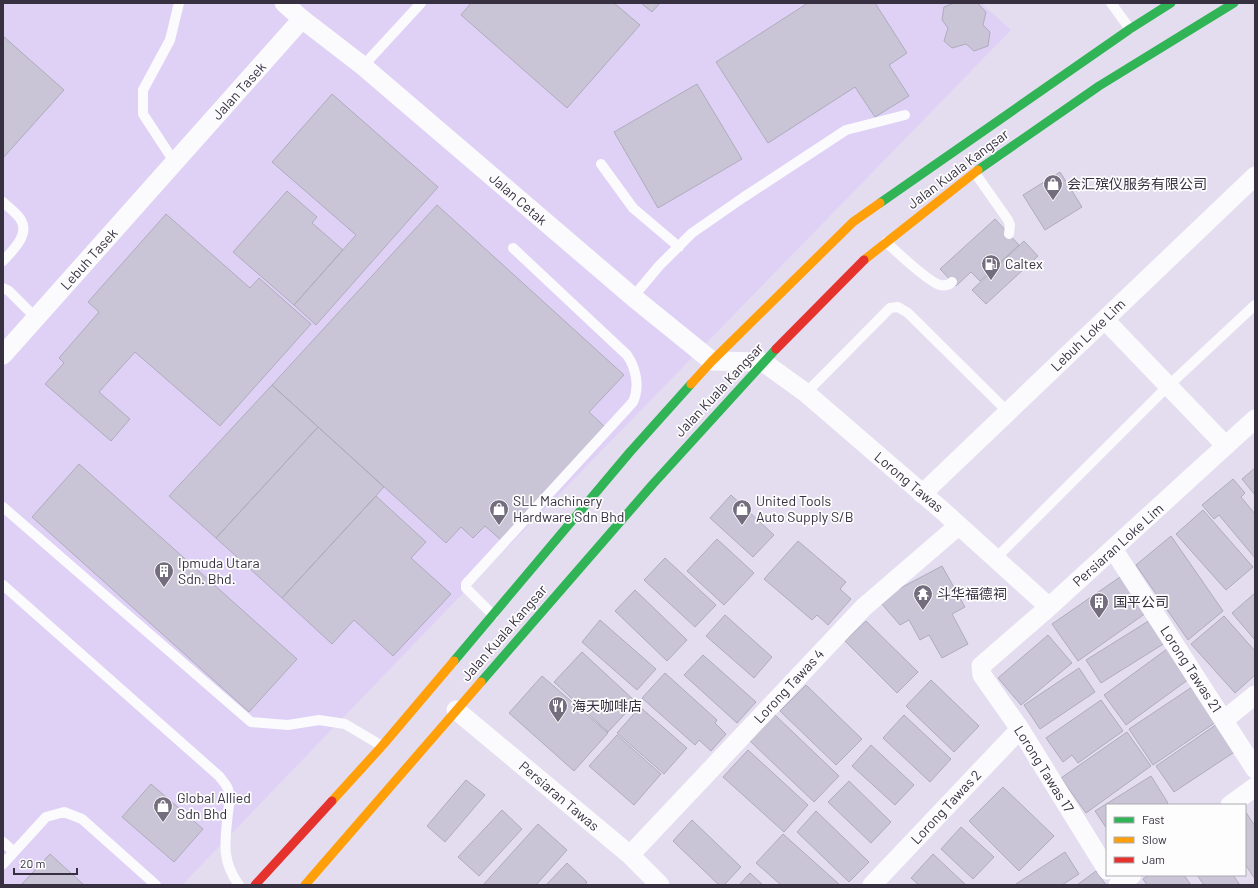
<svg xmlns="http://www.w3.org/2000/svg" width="1258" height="888" font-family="Barlow,'Noto Sans SC',sans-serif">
<rect width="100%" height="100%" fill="#e4ddf0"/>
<path fill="#dfd1f6" d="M3,3h978l30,27 -545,560 -284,295h-179z"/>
<path fill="#c9c5d7" stroke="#aeacbc" d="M471,3h143l26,22 -73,83 -106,-93z
M641,3h19l-8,9z
M808,3h67l32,50 -18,12 20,31 -34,21 -20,-30 -87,56 -52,-81z
M954,3h25v2l7,7 -3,13 7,7 -2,14 -14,5 -8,-7 -14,4 -8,-7 4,-13 -6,-8 2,-13z
M3,36l61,54 -61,68z
M697,84l45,75 -84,49 -44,-76z
M332,94l106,93 -122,138 -22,-20 62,-70 -84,-73z
M1060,172l22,35 -37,23 -22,-35z
M287,191l30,26 -5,6 31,27 -49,55 -61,-53z
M437,205l187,170 -35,37 16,15 -104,113 -16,-14 -12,12 -12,-11 -15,16 -174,-158z
M166,214l84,74 9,-10 52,46 -91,102 -85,-74 -36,40 31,27 -19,22 -66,-57 19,-21 -5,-5 40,-46 -11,-10z
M995,219l24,26 -39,36 -9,-9 -15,14 -16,-17z
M1024,241l14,15 -52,48 -14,-14z
M272,385l46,42 -102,111 -47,-42z
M318,427l66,60 -102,111 -66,-60z
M79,464l218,195 -48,53 -217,-195z
M1255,468v27l-13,-16z
M1233,479l12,14 -4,4 14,17v44l-36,-43 -5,4 -12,-14z
M731,495l43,40 -21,22 -43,-39z
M376,496l50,46 -15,16 40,36 -58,62 -39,-36 -22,24 -50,-46z
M1203,510l50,57 -27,23 -50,-56z
M1171,536l52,75 -35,29 -52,-75z
M717,539l37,34 -30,32 -37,-34z
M798,541l48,41 -6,7 11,10 -23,26 -11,-10 -5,5 -48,-41z
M665,558l51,47 -21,22 -51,-47z
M942,566l23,41 -13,7 16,30 -26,14 -13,-23 -9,5 -11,-20 -9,5 -19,-22 12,-11z
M1120,577l26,36 -68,48 -26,-37z
M635,590l52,50 -20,21 -52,-50z
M1255,593v47l-23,-27z
M725,615l47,42 -18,21 -48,-42z
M1224,616l31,35v24l-20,18 -44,-49z
M600,620l56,49 -19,21 -55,-48z
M1150,620l15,23 -64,40 -15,-23z
M866,621l52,51 -21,21 -52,-52z
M1048,635l24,28 -51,42 -23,-27z
M1167,649l22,30 -63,46 -22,-30z
M582,652l54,50 -28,30 -54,-50z
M703,655l53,47 -19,21 -53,-48z
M1079,668l16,24 -55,37 -16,-24z
M665,673l52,47 -2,3 11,11 -15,17 -12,-11 -4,5 -53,-47z
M542,676l66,57 -34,38 -65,-58z
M931,680l48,46 -25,26 -48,-46z
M806,685l56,54 -26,26 -56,-54z
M1195,685l24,35 -66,45 -24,-36z
M1101,700l22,31 -45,32 -6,-8 -9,7 -17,-24z
M640,707l47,41 -23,26 -47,-41z
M775,715l64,61 -25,26 -64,-61z
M904,715l47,44 -21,23 -47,-44z
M1220,722l19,27 -65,43 -18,-26z
M1127,732l24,34 -65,47 -25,-35z
M617,735l44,39 -27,31 -45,-39z
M871,745l43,40 -19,20 -43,-39z
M748,750l60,55 -24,27 -61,-55z
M1151,776l17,27 -3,2h-58v24l-12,-18z
M466,780l19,15 -40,47 -18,-16z
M849,781l42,41 -20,21 -43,-41z
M151,784l52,45 -29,33 -52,-45z
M1003,787l51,49 -35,35 -50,-50z
M502,810l20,19 -43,47 -21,-19z
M816,811l53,51 -20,20 -52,-50z
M1245,811l10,15v53l-10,-15z
M692,820l49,47 -17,18h-5l-46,-44z
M538,824l29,26 -31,35h-53z
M961,827l33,30 -21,22 -32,-30z
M783,834l57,51h-59l-25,-22z
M1065,852l14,22 -17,11h-45l-1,-1z
M50,854l34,31h-63z
M933,854l33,31h-47l-8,-7z
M567,863l20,19 -2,3h-39z
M1096,871l10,14h-29z
M750,873l13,12h-24z
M1149,875h35l7,10h-44l-4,-6z
M1197,875h36l7,10h-36z"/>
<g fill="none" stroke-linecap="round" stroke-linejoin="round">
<path stroke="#fbfafd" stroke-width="10" d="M1111,3l19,26
M363,66l58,-63
M175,163l-32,-49v-24l27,-50 9,-37
M601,164l32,44 46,39
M975,173l33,47 2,5 -1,9
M3,202c5,5 14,11 18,18 9,15 -9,31 -18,41
M886,242c10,9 42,40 54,43 5,1 9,0 12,-3
M3,288l6,3 27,27
M633,297l26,-31 33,-33 52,-36 102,-67 59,-15
M806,393l84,-85 8,-1 10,6 100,99
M3,507l248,215 37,3 31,-5 26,4 37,22
M995,559l172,-172 88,-82
M3,585l216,191c3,4 7,8 9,13 3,8 1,16 0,24 -3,28 -7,48 11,72
M493,615l-27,-27v-4l167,-182c7,-15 3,-34 -6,-47l-114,-107
M3,842l11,10
M3,864l43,-47 18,-5 18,7 74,66"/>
<path stroke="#fbfafd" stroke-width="19" d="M284,3l18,16 61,47 270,231 79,64 51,1 43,31 138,119 105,95
M1105,320l121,126
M3,355l299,-336
M922,494l333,-318
M1113,549l142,220
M456,710l174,145 30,30
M1224,720l31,-25
M1230,805l25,-18
M630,855l234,-248 94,-81
M1107,870l-87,-141 -38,-54 -1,-9 68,-59 206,-188
M872,885l148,-156
M1118,885l14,-10"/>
<path stroke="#30b455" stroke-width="9" d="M978,170l121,-84 135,-83
M880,203l250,-174 41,-26
M454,661l176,-209 61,-68
M481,682l172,-198 123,-135"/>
<path stroke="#ff9f0a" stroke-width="9" d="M864,260l114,-90
M691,384l21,-23 141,-139 27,-19
M332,801l50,-55 72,-85
M305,885l176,-203"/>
<path stroke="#e5322d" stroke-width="9" d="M776,349l88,-89
M255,885l77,-84"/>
</g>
<defs>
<g id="shop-pin" transform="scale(1)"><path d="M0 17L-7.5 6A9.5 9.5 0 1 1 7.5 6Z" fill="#746d7e" stroke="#fdfdfd"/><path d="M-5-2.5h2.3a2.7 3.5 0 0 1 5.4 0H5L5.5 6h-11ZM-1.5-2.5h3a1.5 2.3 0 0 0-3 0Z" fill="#fff"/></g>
<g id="fuel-pin" transform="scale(1)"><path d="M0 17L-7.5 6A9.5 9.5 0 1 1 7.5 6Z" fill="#746d7e" stroke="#fdfdfd"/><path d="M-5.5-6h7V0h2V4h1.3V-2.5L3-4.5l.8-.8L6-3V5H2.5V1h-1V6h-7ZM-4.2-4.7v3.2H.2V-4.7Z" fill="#fff"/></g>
<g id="building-pin" transform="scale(1)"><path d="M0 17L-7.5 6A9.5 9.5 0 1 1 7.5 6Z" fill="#746d7e" stroke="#fdfdfd"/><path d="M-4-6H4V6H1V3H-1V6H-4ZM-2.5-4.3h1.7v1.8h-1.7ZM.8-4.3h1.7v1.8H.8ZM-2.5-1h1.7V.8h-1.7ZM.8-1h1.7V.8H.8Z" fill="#fff"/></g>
<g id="temple-pin" transform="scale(1)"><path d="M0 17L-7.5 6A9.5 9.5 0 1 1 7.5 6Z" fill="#746d7e" stroke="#fdfdfd"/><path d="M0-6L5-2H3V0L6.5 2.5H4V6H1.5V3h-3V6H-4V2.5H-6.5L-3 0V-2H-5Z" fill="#fff"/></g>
<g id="restaurant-pin" transform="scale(1)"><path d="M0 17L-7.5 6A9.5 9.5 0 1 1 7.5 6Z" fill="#746d7e" stroke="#fdfdfd"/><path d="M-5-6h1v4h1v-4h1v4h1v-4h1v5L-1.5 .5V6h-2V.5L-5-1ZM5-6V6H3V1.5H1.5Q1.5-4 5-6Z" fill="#fff"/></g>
</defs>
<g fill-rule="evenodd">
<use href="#shop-pin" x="1053" y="184"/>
<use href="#fuel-pin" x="991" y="264"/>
<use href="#shop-pin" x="499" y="509"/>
<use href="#shop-pin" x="742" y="509"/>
<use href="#building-pin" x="164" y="571"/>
<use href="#temple-pin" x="923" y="594"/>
<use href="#building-pin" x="1099" y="602"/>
<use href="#restaurant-pin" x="558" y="706"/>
<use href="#shop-pin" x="163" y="806"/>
</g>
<g text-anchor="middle" stroke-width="3.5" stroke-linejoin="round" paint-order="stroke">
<g font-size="14" fill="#373041" stroke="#fdfdfd">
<text transform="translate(239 91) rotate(-48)" y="5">Jalan Tasek</text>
<text transform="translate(958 169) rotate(-37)" y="5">Jalan Kuala Kangsar</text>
<text transform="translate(518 199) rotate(41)" y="5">Jalan Cetak</text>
<text transform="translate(89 259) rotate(-48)" y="5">Lebuh Tasek</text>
<text transform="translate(1088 335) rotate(-44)" y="5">Lebuh Loke Lim</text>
<text transform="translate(719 390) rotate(-47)" y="5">Jalan Kuala Kangsar</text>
<text transform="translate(909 482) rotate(40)" y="5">Lorong Tawas</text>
<text transform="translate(1118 545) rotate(-42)" y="5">Persiaran Loke Lim</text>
<text transform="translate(504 633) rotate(-49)" y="5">Jalan Kuala Kangsar</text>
<text transform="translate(1191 669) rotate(57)" y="5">Lorong Tawas 21</text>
<text transform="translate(789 686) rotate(-47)" y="5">Lorong Tawas 4</text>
<text transform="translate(1044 769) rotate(58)" y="5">Lorong Tawas 17</text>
<text transform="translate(559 796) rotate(40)" y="5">Persiaran Tawas</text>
<text transform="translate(946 807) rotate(-47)" y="5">Lorong Tawas 2</text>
</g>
<g font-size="14" fill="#373041" stroke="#fdfdfd" text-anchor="start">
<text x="1067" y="189">会汇殡仪服务有限公司</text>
<text x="1005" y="269">Caltex</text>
<text x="513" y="506">SLL Machinery<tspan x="513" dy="16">Hardware Sdn Bhd</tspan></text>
<text x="756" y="506">United Tools<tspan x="756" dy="16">Auto Supply S/B</tspan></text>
<text x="178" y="568">Ipmuda Utara<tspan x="178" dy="16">Sdn. Bhd.</tspan></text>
<text x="937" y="599">斗华福德祠</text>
<text x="1113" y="607">国平公司</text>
<text x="572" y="711">海天咖啡店</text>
<text x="177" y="803">Global Allied<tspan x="177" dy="16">Sdn Bhd</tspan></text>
</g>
</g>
<rect width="1258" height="888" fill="none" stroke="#373041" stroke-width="8"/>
<rect x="1106" y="804" width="140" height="72" fill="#fdfdfd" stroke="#aeabb2"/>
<rect x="1114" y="817" width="20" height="6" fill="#30b455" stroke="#aeabb2"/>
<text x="1142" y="824" font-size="12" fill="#373041">Fast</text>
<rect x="1114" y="837" width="20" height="6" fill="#ff9f0a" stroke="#aeabb2"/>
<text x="1142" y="844" font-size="12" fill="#373041">Slow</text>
<rect x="1114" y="857" width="20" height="6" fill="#e5322d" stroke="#aeabb2"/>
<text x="1142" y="864" font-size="12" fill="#373041">Jam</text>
<path d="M14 868v6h63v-6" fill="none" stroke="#373041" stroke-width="2"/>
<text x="20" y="868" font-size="12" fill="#373041" stroke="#fdfdfd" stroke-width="3" paint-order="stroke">20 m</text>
</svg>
